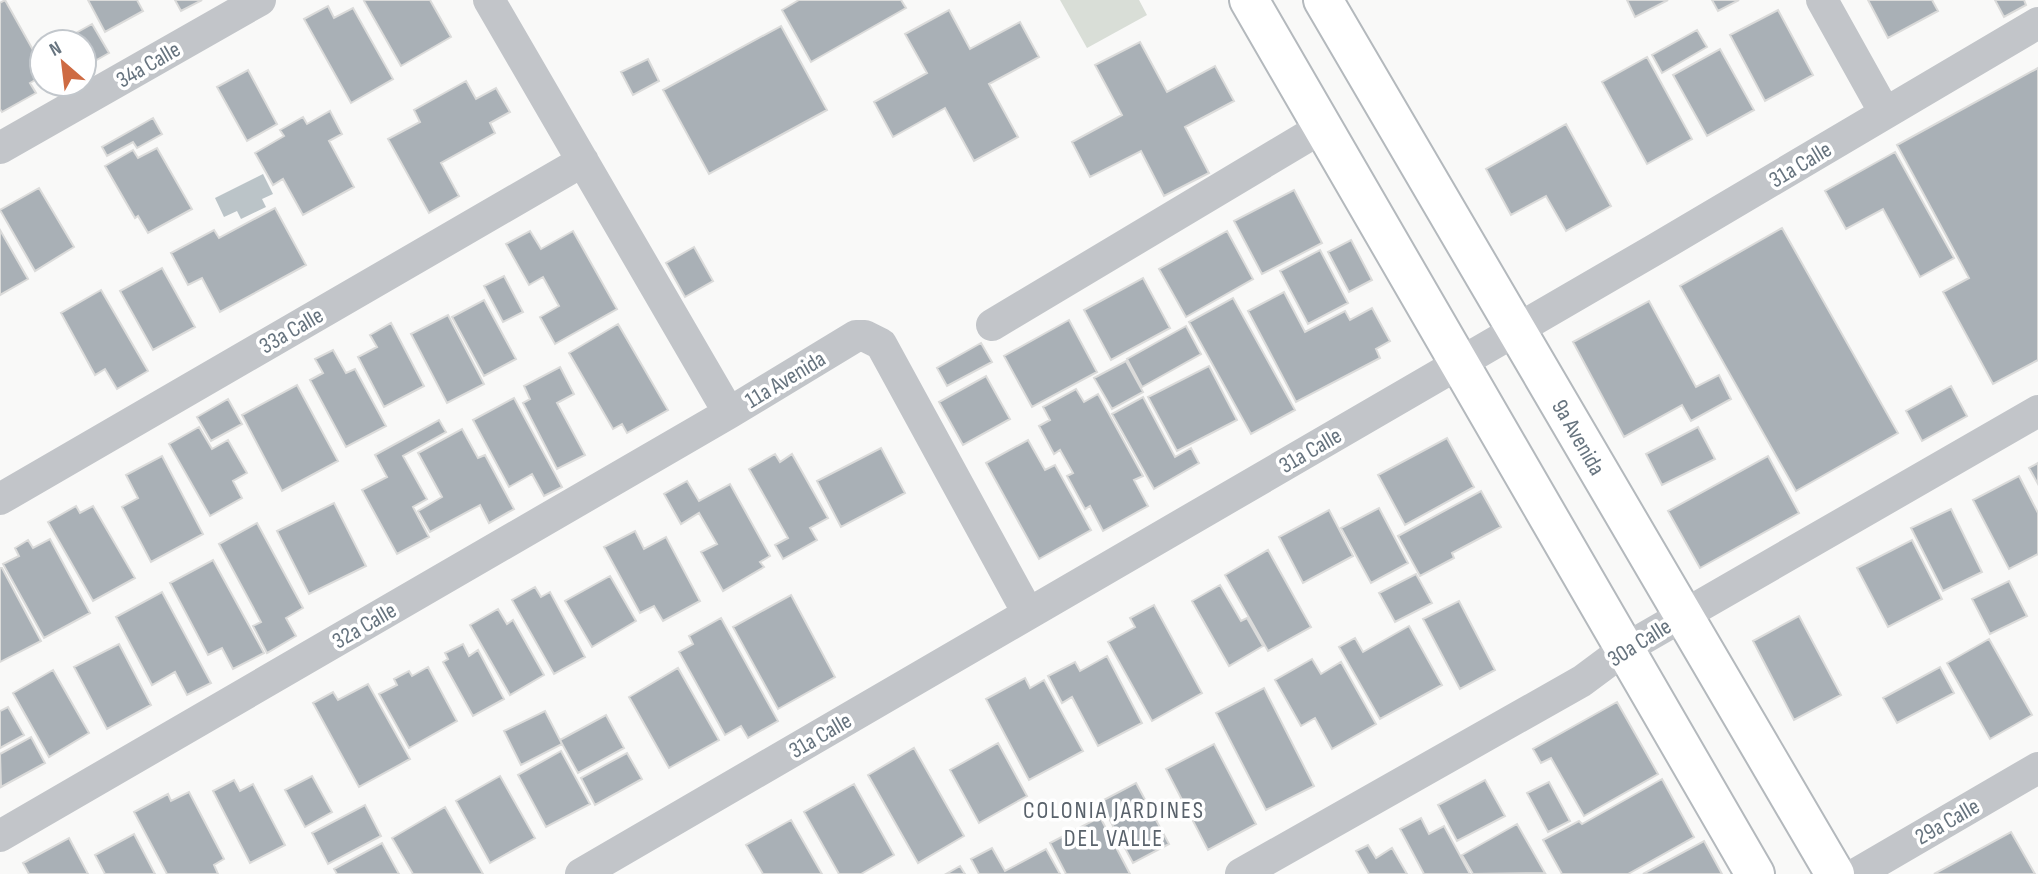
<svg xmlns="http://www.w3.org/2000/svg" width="2038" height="874" font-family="'Sofia Sans Condensed',sans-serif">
<rect width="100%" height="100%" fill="#f9f9f8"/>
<path fill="#d9ded7" d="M1060,0h79l8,15 -60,33z"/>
<path fill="#bbc4c8" d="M263,174l10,20 -11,5 4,8 -25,12 -4,-8 -13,6 -9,-19z"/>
<path fill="#a9b0b6" stroke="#dbdbda" stroke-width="2" d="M5,0l37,66v10l-12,7 6,10 -34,19 -2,-3v-106z
M88,0h49l6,11 -38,21z
M175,0h27l-21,11z
M366,0h64l21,37 -50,29 -37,-65z
M799,0h102l5,8 -95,54 -29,-52z
M1627,0h41l-33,17z
M1712,0h27l-21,11z
M1868,0h64l6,11 -50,27z
M1995,0h29l2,5 -22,12z
M328,6l6,12 19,-10 40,71 -42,24 -47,-84z
M949,10l21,39 50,-27 19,35 -50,27 29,53 -44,24 -29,-53 -52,29 -19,-35 53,-29 -22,-39z
M1778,10l35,65 -48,26 -35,-66z
M92,24l17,29 -25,14v-25h-24z
M781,26l46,84 -118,64 -46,-84z
M1697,30l10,17 -45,26 -10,-18z
M1140,42l27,50 48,-26 19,35 -49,26 24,46 -45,23 -23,-45 -51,26 -18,-35 50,-27 -27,-50z
M1720,49l34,61 -47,26 -34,-61z
M1647,57l45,82 -45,25 -45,-82z
M648,59l11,22 -26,14 -12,-23z
M2038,68v292l-45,24 -50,-92 26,-14 -72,-133z
M248,70l29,54 -30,17 -30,-54z
M466,81l10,18 20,-11 14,24 -20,11 5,10 -54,30 18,33 -30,17 -41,-74 32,-17 -6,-12z
M330,111l12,23 -13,7 25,46 -51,28 -20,-36 -10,6 -18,-32 29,-17 -4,-6 23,-13 4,7z
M153,118l9,16 -25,14 -4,-6 -26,14 -5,-9z
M1566,124l45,82 -45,25 -20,-35 -35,19 -25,-46z
M157,148l35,61 -44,24 -10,-17 -3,2 -30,-52 28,-16 5,8z
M1895,152l59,106 -34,19 -37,-68 -37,20 -21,-38z
M39,188l35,59 -39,24 -35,-61z
M1294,190l28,53 -60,31 -28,-53z
M275,208l31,57 -86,47 -18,-34 -14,7 -17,-32 43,-23 5,8z
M1782,228l116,205 -102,58 -116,-205z
M0,230l28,49 -28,16z
M530,231l11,18 32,-18 44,78 -62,35 -15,-27 19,-11 -16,-29 -14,8 -23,-41z
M1227,231l26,48 -67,38 -27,-48z
M1351,240l21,40 -23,12 -21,-40z
M694,247l19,34 -28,16 -19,-34z
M1320,250l28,53 -40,21 -28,-53z
M162,268l33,59 -42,23 -33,-59z
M504,276l19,36 -20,10 -19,-36z
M1143,278l27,50 -59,32 -27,-50z
M101,290l47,81 -31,18 -12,-20 -10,6 -34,-62z
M1284,292l21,40 40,-21 5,9 22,-12 18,33 -14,8 4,9 -84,44 -48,-91z
M1233,298l62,112 -44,24 -62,-112z
M484,300l32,59 -32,17 -32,-59z
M1649,301l47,86 23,-12 12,24 -40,22 -9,-16 -58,32 -51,-95z
M448,315l36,69 -37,19 -36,-69z
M1069,320l28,52 -65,35 -28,-51z
M391,323l33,63 -40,21 -26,-50 19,-10 -7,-12z
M618,324l50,86 -41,23 -5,-9 -9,5 -44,-76z
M1186,326l15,28 -59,33 -15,-28z
M981,343l11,19 -45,24 -10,-18z
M333,350l13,23 9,-4 31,57 -40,21 -36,-67 13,-7 -8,-14z
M1126,361l17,31 -31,17 -18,-31z
M1209,366l28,54 -60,31 -29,-54z
M560,367l14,27 -17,9 28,52 -28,14 -34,-66 7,-4 -6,-13z
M986,376l24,43 -47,26 -24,-43z
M297,385l41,76 -56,30 -40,-76z
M1951,386l16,30 -45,25 -16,-30z
M1076,389l8,13 14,-8 45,82 -9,4 14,26 -45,25 -13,-25 -5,3 -18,-33 6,-3 -13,-23 -6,4 -15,-28 11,-6 -7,-13z
M1143,397l32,60 16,-9 8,15 -45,26 -42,-75z
M514,398l48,89 -18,9 -12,-22 -23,13 -36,-67z
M228,399l14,25 -31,17 -14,-24z
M439,420l7,12 -43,24 24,43 -14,8 16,30 -32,17 -35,-64 25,-13 -12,-22z
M199,427l13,22 16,-9 19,33 -14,8 9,17 -32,18 -41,-72z
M1698,427l17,32 -53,26 -16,-31z
M462,429l16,29 7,-3 29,54 -25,14 -9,-18 -50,27 -12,-21 24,-14 -24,-44z
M1447,438l27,49 -69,38 -27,-50z
M1028,440l17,30 10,-5 36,65 -52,29 -53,-96z
M881,448l24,45 -64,34 -24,-46z
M775,454l5,8 12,-8 36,64 -18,10 7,12 -34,19 -8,-14 13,-7 -39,-69z
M162,456l41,78 -52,28 -29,-55 16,-9 -12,-23z
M1768,456l31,57 -99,55 -32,-57z
M2038,463v21l-9,-16z
M2019,476l19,37v41l-29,15 -36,-69z
M687,481l12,20 31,-17 40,72 -10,6 4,5 -41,24 -22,-39 16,-8 -18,-31 -18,11 -17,-30z
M1481,491l20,36 -49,26 2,5 -34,18 -22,-40z
M334,503l32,63 -57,28 -32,-63z
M76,506l4,7 13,-7 42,72 -42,23 -45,-79z
M1379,508l29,55 -37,20 -30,-55z
M1951,509l31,63 -39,19 -32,-63z
M1329,510l24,46 -50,27 -24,-46z
M257,523l46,85 -17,10 10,18 -29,17 -14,-27 8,-4 -42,-78z
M635,531l9,18 22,-12 34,64 -37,20 -9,-15 -14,7 -36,-66z
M50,539l40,74 -46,25 -41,-74 16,-8 -4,-8 13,-8 5,8z
M1912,540l30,59 -54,28 -31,-59z
M1268,550l43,77 -43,24 -43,-76z
M213,560l51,93 -31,16 -11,-21 -14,7 -38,-72z
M0,568h2l39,73 -41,21z
M1416,574l16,29 -37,19 -16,-29z
M610,576l26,45 -44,26 -27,-46z
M2009,581l18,35 -37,18 -18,-35z
M1220,585l21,36 6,-3 16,28 -34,20 -37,-65z
M535,587l6,10 9,-5 35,65 -31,17 -42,-74z
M162,592l49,91 -24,12 -12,-23 -23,13 -36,-68z
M791,595l44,82 -57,32 -45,-82z
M1459,601l36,69 -35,19 -37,-70z
M1154,605l48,88 -50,28 -44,-79 27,-15 -5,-9z
M498,609l9,15 6,-4 31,55 -34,20 -40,-70z
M1799,616l42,79 -47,25 -41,-79z
M721,618l57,103 -30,17 -7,-12 -16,9 -46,-83 14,-8 -4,-8z
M1409,626l33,59 -62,34 -41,-72 16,-9 8,14z
M1989,639l43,76 -42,24 -43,-76z
M119,644l32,61 -44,24 -33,-62z
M463,644l6,12 9,-6 26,49 -31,17 -30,-54 5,-3 -3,-6z
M1107,656l35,67 -44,23 -26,-49 -10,6 -14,-27 27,-14 5,9z
M1312,659l9,15 20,-12 35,62 -44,25 -17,-31 -14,8 -26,-46z
M428,667l29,54 -48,27 -30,-54 18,-9 -3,-6 15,-8 3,5z
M1940,667l14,26 -57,30 -14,-25z
M678,668l41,72 -50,28 -40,-71z
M53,670l36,63 -40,24 -36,-64z
M1025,678l5,10 14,-8 39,71 -54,29 -43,-81z
M368,684l42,75 -51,28 -46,-84 20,-11 5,8z
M1264,688l50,98 -48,24 -50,-97z
M1617,702l41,72 -74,42 -33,-58 -10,5 -8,-14z
M8,707l16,28 -24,13v-37z
M545,711l17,33 -41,21 -17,-34z
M606,715l18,33 -46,25 -18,-33z
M31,737l14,26 -44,24 -1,-33z
M998,743l29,53 -48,27 -29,-53z
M1214,744l42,80 -48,26 -42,-81z
M914,748l50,88 -46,27 -50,-88z
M561,751l29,53 -44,23 -28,-52z
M627,753l15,26 -47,26 -14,-27z
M312,776l20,36 -27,15 -20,-37z
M500,776l35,62 -45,25 -34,-62z
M1662,779l32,58 -66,37h-66l-19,-34 36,-19 3,3z
M234,780l6,11 13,-7 32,61 -35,18 -37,-72z
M1485,780l20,36 -48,25 -19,-36z
M1549,782l21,39 -22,11 -21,-39z
M1136,783l33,61 -36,19 -33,-61z
M854,784l40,71 -33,19h-22l-35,-62z
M189,792l35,67 -10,6 4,9h-51l-33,-62 34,-18 3,7z
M365,805l16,31 -53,28 -16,-31z
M445,807l38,67h-70l-21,-36z
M1100,817l30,57h-64l-16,-31z
M1421,818l8,16 15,-8 26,48h-46l-24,-45z
M791,820l31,54h-59l-17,-29z
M1517,824l28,49 -72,1 -11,-19z
M2011,832l24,42h-101z
M134,834l21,40h-50l-10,-19z
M69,838l19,36h-59l-6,-11z
M1704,841l18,33h-79z
M382,843l17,31h-62l-3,-5z
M1368,845l8,13 16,-10 15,26h-38l-13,-23z
M992,848l13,23 41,-22 14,25h-81l-8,-15z
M960,866l5,8h-19z"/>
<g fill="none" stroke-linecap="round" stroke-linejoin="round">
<g stroke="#b4b9bd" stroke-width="42">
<path id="secondary" d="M1249,0l506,874
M1323,0l512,874"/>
</g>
<path stroke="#c2c5c9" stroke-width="32" d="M489,0l240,413
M1822,0l63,113
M0,148l260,-148
M992,325l331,-198
M0,499l583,-338
M0,836l729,-423 127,-77h9l16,8 147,269
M581,874l1073,-624 384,-227
M1241,874l341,-193 43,-32 413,-238
M1856,874l182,-106"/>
<use href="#secondary" stroke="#fff" stroke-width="38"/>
</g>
<g text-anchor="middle" stroke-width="7" stroke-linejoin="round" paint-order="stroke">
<g font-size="23" fill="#67747f" stroke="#fff">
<text transform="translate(148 64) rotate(-30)" y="8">34a Calle</text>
<text transform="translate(1800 164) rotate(-31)" y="8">31a Calle</text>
<text transform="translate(291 330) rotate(-30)" y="8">33a Calle</text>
<text transform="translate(785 379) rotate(-31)" y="8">11a Avenida</text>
<text transform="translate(1579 437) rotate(60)" y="8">9a Avenida</text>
<text transform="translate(1310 450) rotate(-30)" y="8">31a Calle</text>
<text transform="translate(364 625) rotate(-30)" y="8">32a Calle</text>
<text transform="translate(1639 642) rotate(-32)" y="8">30a Calle</text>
<text transform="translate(820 735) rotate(-30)" y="8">31a Calle</text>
<text transform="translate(1947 821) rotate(-30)" y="8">29a Calle</text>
</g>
<g font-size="24" letter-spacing="2" fill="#59626b" stroke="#fff">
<text x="1114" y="818">COLONIA JARDINES<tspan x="1114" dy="28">DEL VALLE</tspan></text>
</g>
</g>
<g transform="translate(63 63) rotate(332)"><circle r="33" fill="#ffffff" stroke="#c2c7cc" stroke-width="2"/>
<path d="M0-5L12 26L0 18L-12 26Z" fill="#ce6b43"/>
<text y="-10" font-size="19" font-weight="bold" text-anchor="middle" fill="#67747f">N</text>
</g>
</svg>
